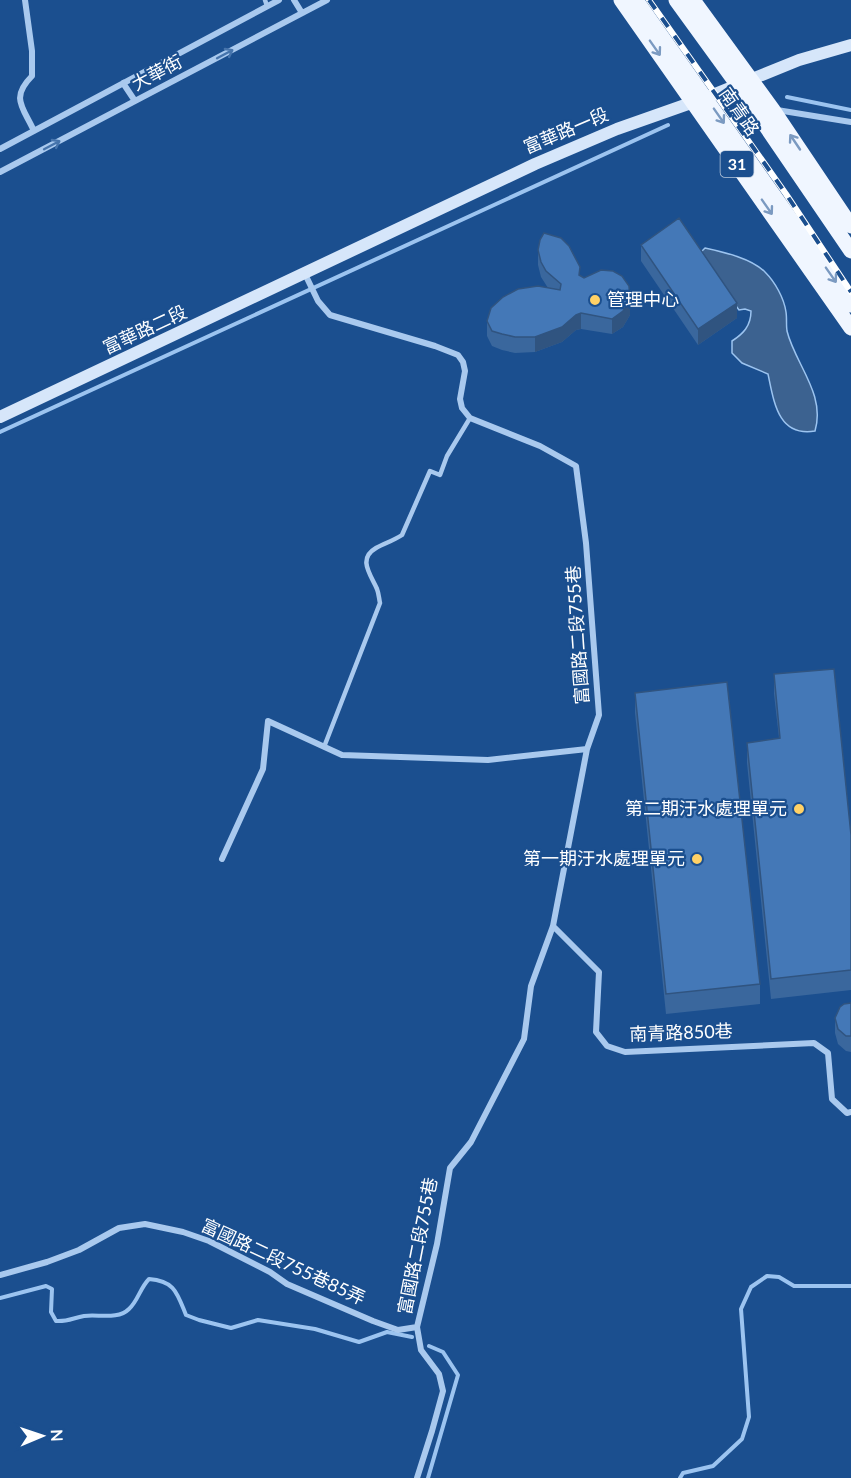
<svg xmlns="http://www.w3.org/2000/svg" width="851" height="1478" font-family="Lato,'Noto Sans TC',sans-serif">
<rect width="100%" height="100%" fill="#1b4f8f"/>
<path fill="#3c6290" stroke="#9cc4f0" stroke-width="1.5" d="M705,248c18,4 46,10 60,24 10,10 19,26 21,40 1,6 0,13 1,19 8,33 39,63 28,100 -37,6 -41,-29 -47,-57l-26,-11 -10,-10v-12c11,-7 19,-15 19,-30l-6,-2 -6,1 -41,-55z"/>
<g fill="none" stroke-linecap="round" stroke-linejoin="round">
<path stroke="#9cc4f0" stroke-width="4" d="M787,97l64,13
M0,432l668,-307
M0,1298l46,-12 6,3 -1,23 5,9c11,1 17,-3 28,-5 14,-2 34,4 45,-7 9,-8 11,-21 20,-30 26,2 28,14 37,36l13,5 32,8 27,-8 57,9 44,13 28,-10 25,5
M428,1478l30,-103 -15,-23 -14,-6
M680,1478l3,-5 30,-7 29,-27 7,-22 -8,-108 10,-22 16,-11 12,1 15,9h57"/>
<path stroke="#a9c9ee" stroke-width="4.5" d="M265,0l2,6
M324,747l56,-144c-1,-4 -1,-9 -3,-14 -6,-14 -20,-30 -1,-41 9,-5 17,-7 26,-13l28,-64 10,4 7,-19 23,-38"/>
<path stroke="#a9c9ee" stroke-width="6" d="M25,0l7,51v25c-22,22 -9,31 2,55
M294,0l8,13
M123,83l12,18
M777,110l74,12
M0,149l279,-149
M0,172l327,-172
M305,274l13,27 12,14 105,31 23,9 5,7 2,9 -5,28 2,9 8,10 70,28 36,20 10,77 13,172 -12,34 -34,177 -22,60 -7,53 -53,103 -21,26 -13,76 -20,83 4,23 18,24 4,17 -11,40 -15,47
M222,859l41,-90 5,-48 74,34 146,5 99,-11
M553,926l46,46 -3,60 11,14 18,6 189,-9 14,10 4,46 15,14 4,-1
M0,1275l47,-13 32,-12 40,-22 26,-4 38,8 26,9 61,31 17,12 86,37 25,9 19,-3"/>
<path stroke="#d6e6fa" stroke-width="12" d="M0,417l535,-253 82,-35 88,-31 94,-38 52,-15"/>
<path stroke="#f0f6ff" stroke-width="15" d="M621,0l230,328
M636,0l215,305
M676,0l61,84 114,167
M693,0l80,110 78,116"/>
<g stroke="#fff" stroke-width="6">
<path id="rail" d="M649,0l137,194 65,98"/>
</g>
<use href="#rail" stroke="#1b4f8f" stroke-width="4" stroke-dasharray="11" stroke-linecap="butt"/>
</g>
<path fill="#3a679d" d="M641,245l96,73 -39,27 -57,-84z
M538,250l42,25 50,40 -7,12 -11,7 -31,-5 -5,1 -14,12 -27,10 -20,1 -13,-3 -10,-4 -5,-10v-15l61,-33 -7,-11 -3,-12z
M774,674l77,161v155l-80,9 -24,-236v-20l32,-5 -5,-44z
M635,693l125,291v20l-94,10 -31,-301z
M851,1003v49l-5,-1 -8,-7 -3,-11v-15z"/>
<path fill="#305480" d="M630,300v15l-7,12 -11,7v-15z
M737,303v15l-39,27v-16z
M581,313v16l-5,1 -14,12 -27,10v-15l41,-22z"/>
<path fill="#4478b7" stroke="#305480" stroke-width="1.5" d="M679,218l58,85 -39,26 -57,-84z
M544,233l17,5 8,8 11,21 -1,8 5,3 17,-8 12,1 9,5 7,10 1,14 -7,11 -11,8 -31,-6 -5,2 -14,12 -27,10h-20l-13,-3 -10,-3 -5,-10 4,-13 12,-11 15,-8 20,-3 22,4 1,-6 -15,-13 -5,-9 -3,-12 2,-10z
M834,669l17,166v135l-80,9 -24,-236 33,-5 -6,-64z
M727,682l33,302 -94,10 -31,-301z
M851,1003v33h-5l-8,-7 -3,-11 5,-11 4,-3z"/>
<defs><path id="oneway-shaft" d="M-6 0H5M1.5-3L5.5 0L1.5 3" fill="none" stroke-width="1.6" stroke-linecap="round" stroke-linejoin="round" transform="scale(1.5)"/></defs>
<g stroke="#7b9ac1">
<use href="#oneway-shaft" transform="translate(655 48) rotate(55)"/>
<use href="#oneway-shaft" transform="translate(719 116) rotate(55)"/>
<use href="#oneway-shaft" transform="translate(795 142) rotate(-124)"/>
<use href="#oneway-shaft" transform="translate(767 207) rotate(55)"/>
<use href="#oneway-shaft" transform="translate(831 275) rotate(55)"/>
</g>
<g stroke="#4674ac">
<use href="#oneway-shaft" transform="translate(225 54) rotate(-28)"/>
<use href="#oneway-shaft" transform="translate(52 145) rotate(-28)"/>
</g>
<g fill="#ffd166" stroke="#1b4f8f" stroke-width="2">
<circle cx="595" cy="300" r="6"/>
<circle cx="799" cy="809" r="6"/>
<circle cx="697" cy="859" r="6"/>
</g>
<g text-anchor="middle" stroke-width="4.5" stroke-linejoin="round" paint-order="stroke">
<rect fill="#1b4f8f" stroke="#bbcadd" stroke-width="1.5" x="720.5" y="151" width="33" height="26" rx="4.5"/>
<g font-size="16" font-weight="bold" fill="#fff">
<text x="737" y="170">31</text>
</g>
<g font-size="18" fill="#fff" stroke="#1b4f8f">
<text transform="translate(157 73) rotate(-28)" y="6">大華街</text>
<text transform="translate(739 112) rotate(55)" y="6">南青路</text>
<text transform="translate(566 131) rotate(-23)" y="6">富華路一段</text>
<text transform="translate(145 330) rotate(-25)" y="6">富華路二段</text>
<text transform="translate(578 635) rotate(-94)" y="6">富國路二段755巷</text>
<text transform="translate(681 1033) rotate(-2)" y="6">南青路850巷</text>
<text transform="translate(418 1246) rotate(-79)" y="6">富國路二段755巷</text>
<text transform="translate(283 1262) rotate(25)" y="6">富國路二段755巷85弄</text>
</g>
<g font-size="18" fill="#fff" stroke="#1b4f8f" text-anchor="end">
<text x="607" y="306" text-anchor="start">管理中心</text>
<text x="787" y="815">第二期汙水處理單元</text>
<text x="685" y="865">第一期汙水處理單元</text>
</g>
</g>
<g transform="translate(42 1436) rotate(88)" stroke="#1b4f8f" stroke-width="4.5" paint-order="stroke">
<path d="M0-4.5L10 22L0 15L-10 22Z" fill="#ffffff"/>
<text y="-9" font-size="16" font-weight="bold" text-anchor="middle" fill="#ffffff">N</text>
</g>
</svg>
